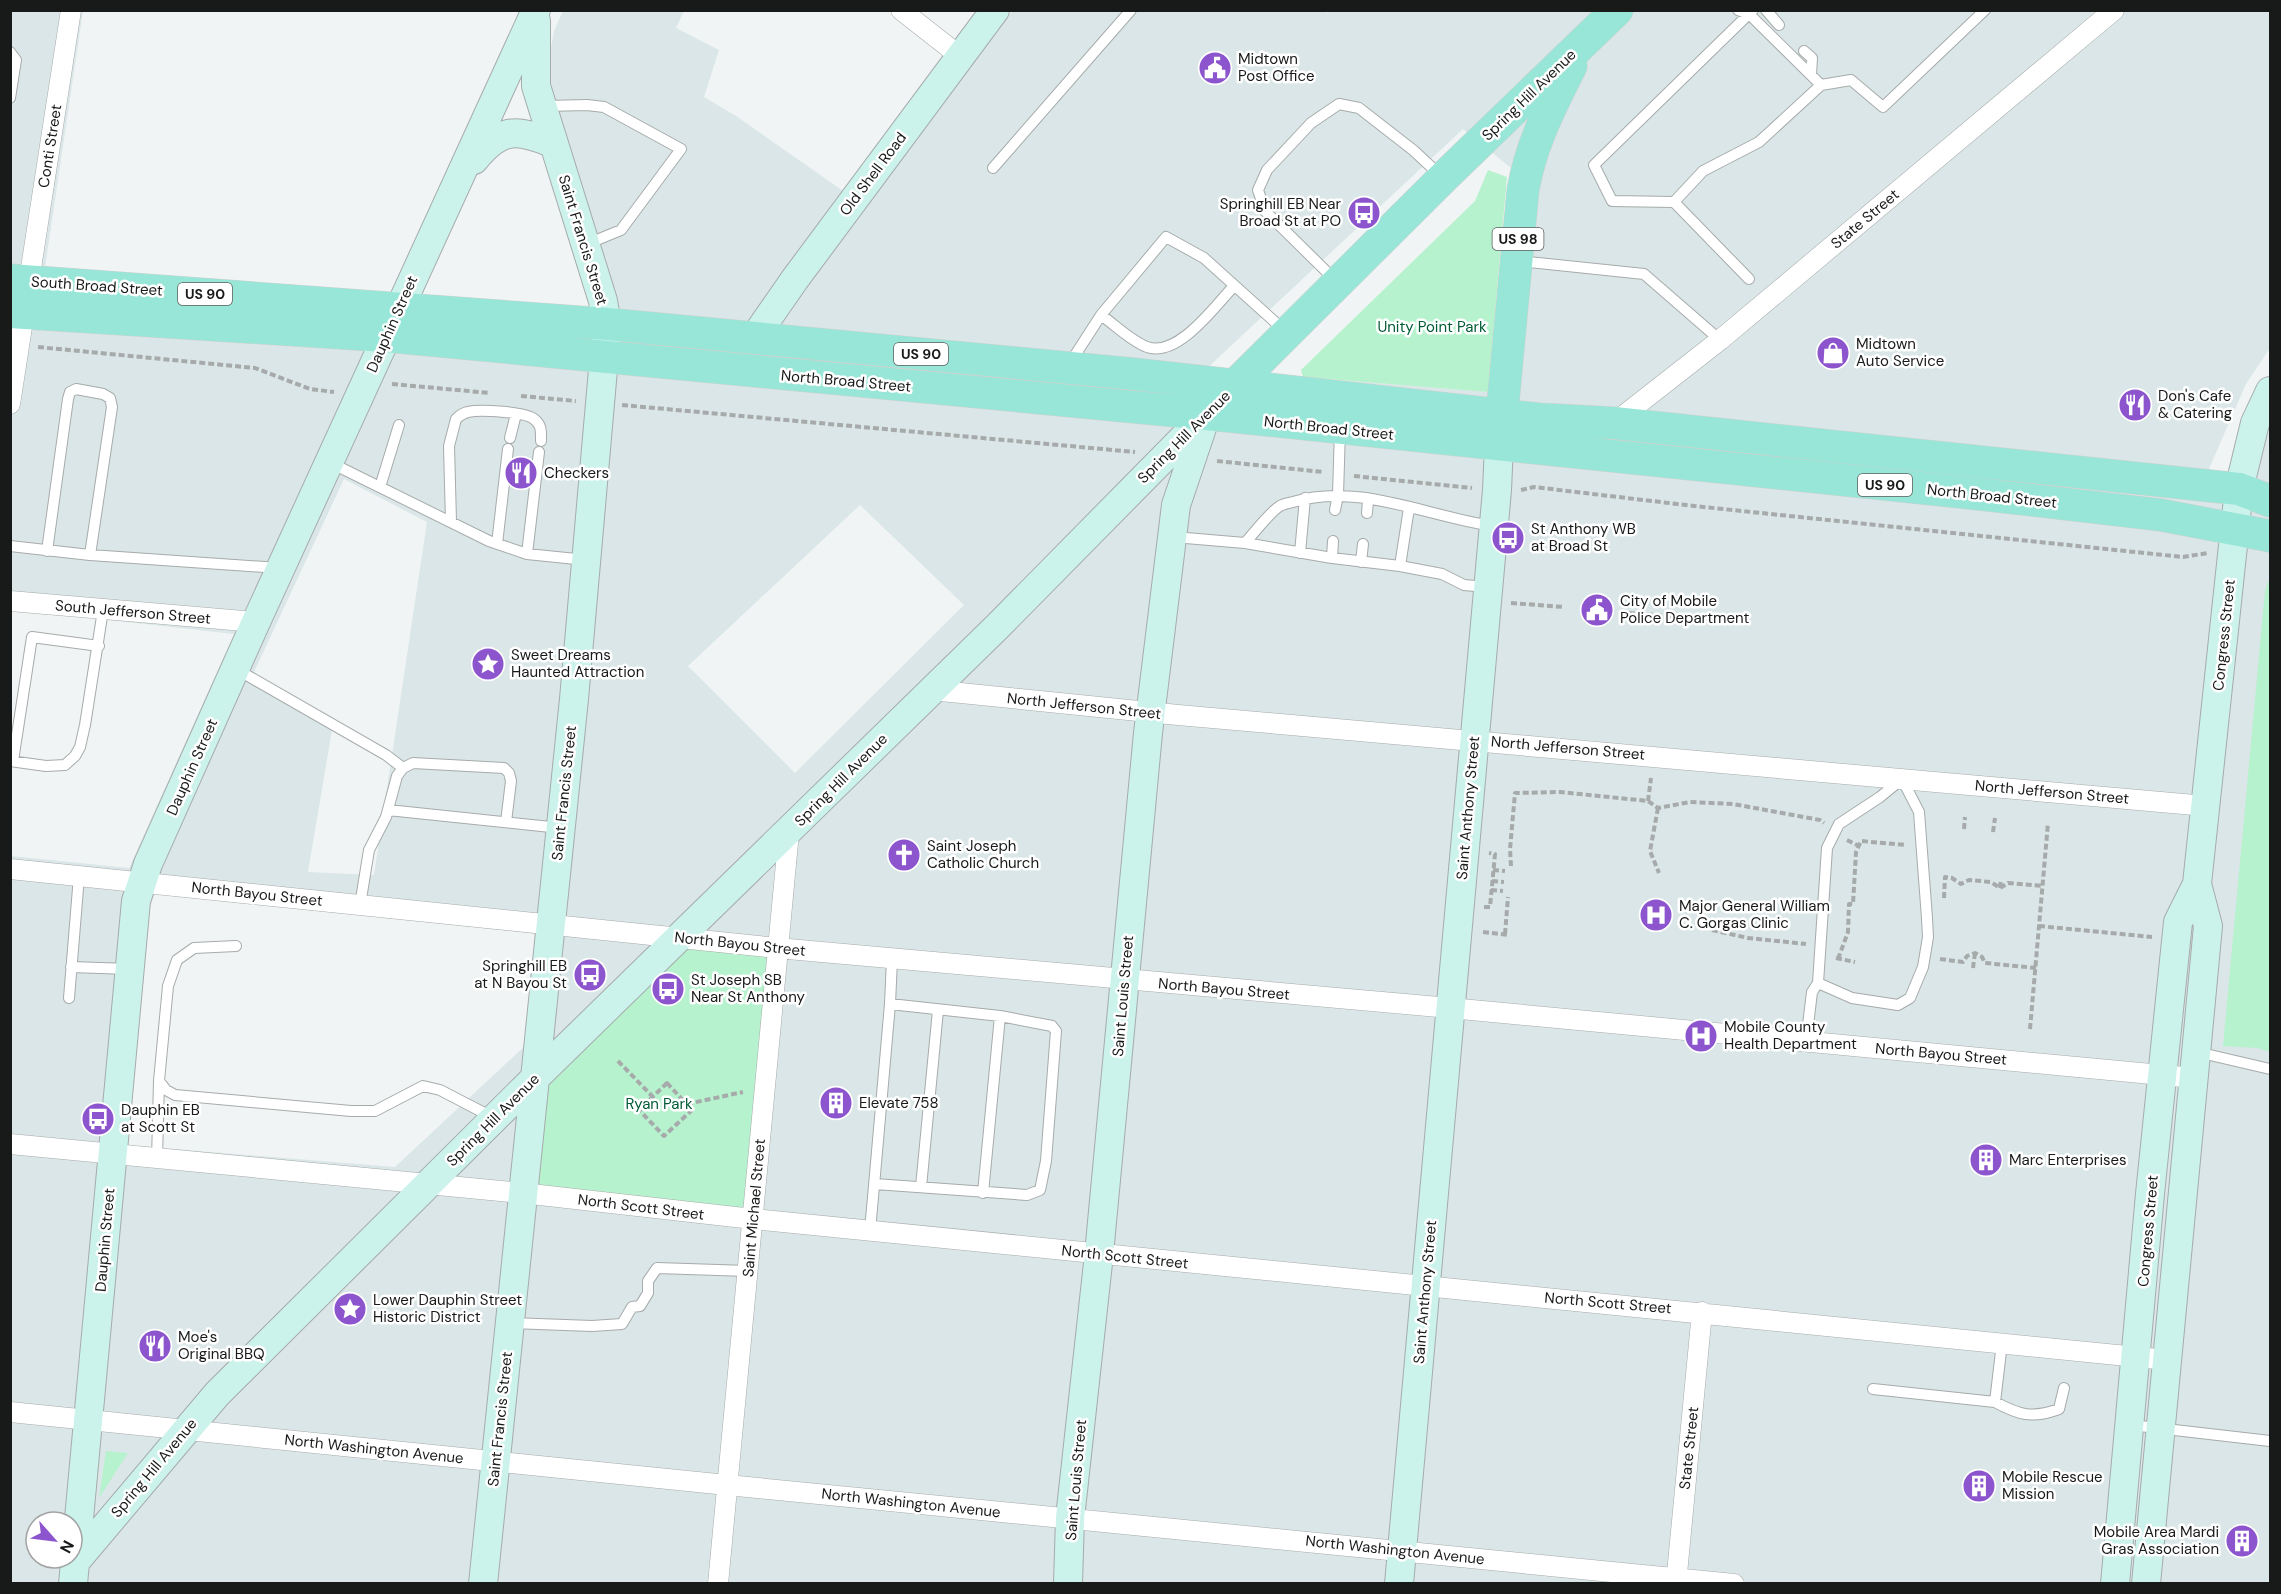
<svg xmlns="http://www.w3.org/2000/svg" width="2281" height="1594" font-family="'DM Sans',sans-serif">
<rect width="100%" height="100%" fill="#f0f4f4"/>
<path fill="#dae6e7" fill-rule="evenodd" d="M1324,10l3,3 3,-3 940,1v337l-24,36 -38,87 33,9 29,-89v1192h-2259v-727l118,12 105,-234 -223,-25v-598h72l-39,263 574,37 -65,-216 -5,-30 6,-34 9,-20h121l-8,17 43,22 -15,47 32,19 130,91 146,-196zM1463,129l70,57 -45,206 -185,-15 -100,-5zM344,479l83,43 -53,353 -66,-3 26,-154 -80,-46zM860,505l104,100 -169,168 -107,-107zM149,892l389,42 -11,110 -132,123 -269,-22zM36,1522h36v36h-36z"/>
<path fill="#b6f2cd" d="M1488,170l19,7 -19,215 -185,-15 -2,-7 174,-169z
M2268,582l2,1v469l-12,-4 -35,-2 42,-455z
M680,938l97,10 -24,271 -231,-26 12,-114z
M106,1451l22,2 -29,45z"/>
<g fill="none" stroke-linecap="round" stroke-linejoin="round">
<g stroke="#a7abab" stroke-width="12">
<path id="lane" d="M1738,10l11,4 72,71 30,-5 32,27 102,-97
M1766,10l13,15
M1804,51l8,7 -1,17
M10,52l6,8 -6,38
M545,106l42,-1 17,2 77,42 -60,81 -34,14
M993,168l138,-158
M1674,202l29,-31 56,-29 62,-57
M1519,261l125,13 76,66
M1749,279l-75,-77 -62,-1 -18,-36 159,-155
M1335,280l-70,-69 -7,-21 9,-20 44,-47 28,-19 20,4 54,42 28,26
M1101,315c14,10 30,26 46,32 31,11 68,-41 87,-61
M1070,363l31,-48 65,-78 38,21 81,73
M510,438l6,-24
M331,463l158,78 38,13 59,6
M380,487l19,-62
M1335,510l3,-15 2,-66
M1367,513l1,-13
M451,522l-2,-76 7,-27c3,-3 7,-6 12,-7 12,-3 57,0 66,7 8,6 7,13 7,22
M1174,537l71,6
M497,544l11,-95
M10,546l80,9 189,13
M47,551l21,-152 2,-7 6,-3 27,5 7,4 2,9 -22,148
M1300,553l5,-55
M527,554l12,-102
M1332,558l1,-17
M1361,562l2,-18
M1400,566l9,-58
M1487,587l-23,-2 -22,-11 -42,-8 -68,-8 -87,-15c8,-9 26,-32 35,-37 3,-2 9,-3 13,-4 66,-20 135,15 200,24
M236,669l150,86 17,13
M10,761l36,5 19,-1 10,-9 5,-9 5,-22 18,-115
M13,761l19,-124 67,9
M1902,779l17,33 8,106 1,19 -5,30 -13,31 -12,7 -46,-7 -34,-15 9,-135 12,-24 41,-27z
M388,810l172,18
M360,905l9,-55 17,-33 11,-41 6,-8 10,-5 91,5 5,5 2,8 -5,41
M236,946l-42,2 -17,12 -9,26 -9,95 7,9 9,5 176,16h24l48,-25 17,4 54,28
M71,967l58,2
M69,998l10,-122
M1806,1042l6,-50 6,-9
M2197,1052l73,17
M157,1159l2,-78
M875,1184l152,11 13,-5 6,-29 10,-130 -4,-5 -52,-10 -110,-12
M921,1187l17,-177
M983,1193l17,-177
M870,1231l20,-227 2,-45
M511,1323l81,3 30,-2 10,-17 8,-1 8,-13v-12l9,-13 91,3
M2002,1343l-7,59c24,13 37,17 64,7l5,-21
M1873,1389l122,13
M2131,1425l139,16"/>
</g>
<g stroke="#a7abab" stroke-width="21">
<path id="street" d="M901,10l60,47
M29,281l42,-271
M10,404l14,-90
M1614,423l106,-83 394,-330
M10,601l246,21
M931,690l247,25 1028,91
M10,869l767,79 673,60 744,70
M10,1144l512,49 231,26 1414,141
M10,1412l717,73 1007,99
M718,1584l71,-752
M1676,1584l26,-272"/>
</g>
<g stroke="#a7abab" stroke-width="30">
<path id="secondary" d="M474,160c26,-32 41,-32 78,-17
M754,338l41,-59 200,-269
M76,1561l141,-167 317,-315 464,-453 209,-212
M73,1584l63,-683 12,-37 108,-242 280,-612
M483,1584l91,-885 33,-375 -4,-23 -67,-215v-65
M1068,1584l2,-66 29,-264 49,-521 28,-228 29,-86
M1399,1584l98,-1094 2,-45
M2115,1584l35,-390 28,-272 19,-38 42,-395 16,-66 15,-32
M2146,1584l62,-658 -11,-42"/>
</g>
<g stroke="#d1d1d1" stroke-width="33">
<path id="primary" d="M10,280l597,44 527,50 404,45 76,4 625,66 31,12
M10,312l376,24 821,78 762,79 192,22 109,21
M1224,396l219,-218 174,-168
M1500,435l23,-245c8,-46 27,-82 48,-124"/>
</g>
<path stroke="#a7aaaa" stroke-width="4" stroke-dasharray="6 3" stroke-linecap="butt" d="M38,347l217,21 55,21 24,3
M392,384l98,9
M521,396l55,5
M622,405l513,47
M1217,461l106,11
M1354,476l118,12
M1521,490l13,-3 160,19 489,51 25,-4
M1511,603l53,4
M1629,613l55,4
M1648,801l3,-23
M1658,808l-8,43 9,22
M1964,829l1,-12
M1993,832l2,-14
M1847,840l12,6
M1511,866l-1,-17 5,-56 45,-1 88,9 10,7 32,-6 43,2 87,16 4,3
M1493,870l12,1
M1492,881l12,1
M2000,888l1,-9
M1491,890l12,1
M1944,898l1,-21 7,1 9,6 8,-4 22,2 9,6 8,-5 35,3
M1484,907h6l5,-53 -6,-1
M2039,926l113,11
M1712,930l36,8 58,6
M1483,932l26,3
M1505,934l3,-37
M1836,958l19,4
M1838,959l10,-27 1,-28h4l3,-52 5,-11 45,4
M1940,959l23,3 4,-6 8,-3 7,4 3,6 51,5
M1973,968l2,-15
M2030,1029l18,-206
M618,1061l35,36
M667,1083l25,27 -28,26 -25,-26z
M687,1104l56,-12"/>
<use href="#lane" stroke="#fff" stroke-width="10"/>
<use href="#street" stroke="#fff" stroke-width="20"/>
<use href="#secondary" stroke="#cbf2eb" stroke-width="28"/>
<use href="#primary" stroke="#98e6d7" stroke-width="32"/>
</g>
<defs>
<g id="civic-disc" transform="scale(1.725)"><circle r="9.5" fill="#8c55cd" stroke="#fff"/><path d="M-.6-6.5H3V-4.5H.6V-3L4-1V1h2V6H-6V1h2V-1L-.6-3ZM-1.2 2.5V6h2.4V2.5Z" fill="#fff"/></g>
<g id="bus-disc" transform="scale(1.725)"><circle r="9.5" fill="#8c55cd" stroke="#fff"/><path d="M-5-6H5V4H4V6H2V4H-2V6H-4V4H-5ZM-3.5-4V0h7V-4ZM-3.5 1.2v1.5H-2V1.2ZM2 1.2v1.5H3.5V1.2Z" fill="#fff"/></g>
<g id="shop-disc" transform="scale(1.725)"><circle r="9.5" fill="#8c55cd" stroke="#fff"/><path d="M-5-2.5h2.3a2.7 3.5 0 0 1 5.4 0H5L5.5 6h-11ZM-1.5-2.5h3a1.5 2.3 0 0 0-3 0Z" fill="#fff"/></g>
<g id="restaurant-disc" transform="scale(1.725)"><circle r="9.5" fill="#8c55cd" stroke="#fff"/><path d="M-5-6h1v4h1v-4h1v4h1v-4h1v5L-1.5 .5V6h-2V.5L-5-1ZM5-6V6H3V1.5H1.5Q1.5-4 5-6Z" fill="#fff"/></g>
<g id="sight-disc" transform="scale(1.725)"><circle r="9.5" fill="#8c55cd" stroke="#fff"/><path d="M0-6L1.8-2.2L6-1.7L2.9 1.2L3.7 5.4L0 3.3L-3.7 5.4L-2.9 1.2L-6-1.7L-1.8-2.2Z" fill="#fff"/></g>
<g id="church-disc" transform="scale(1.725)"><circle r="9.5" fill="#8c55cd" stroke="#fff"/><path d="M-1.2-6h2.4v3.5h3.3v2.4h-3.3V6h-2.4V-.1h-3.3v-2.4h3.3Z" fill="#fff"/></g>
<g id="hospital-disc" transform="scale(1.725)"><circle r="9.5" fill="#8c55cd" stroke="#fff"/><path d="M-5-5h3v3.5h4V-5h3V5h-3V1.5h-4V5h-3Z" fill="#fff"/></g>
<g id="building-disc" transform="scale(1.725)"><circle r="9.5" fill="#8c55cd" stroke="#fff"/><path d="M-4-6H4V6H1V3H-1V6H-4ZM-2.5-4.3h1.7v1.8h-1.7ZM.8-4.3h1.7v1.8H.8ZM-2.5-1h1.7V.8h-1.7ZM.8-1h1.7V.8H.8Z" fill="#fff"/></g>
</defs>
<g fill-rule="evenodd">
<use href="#civic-disc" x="1215" y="68"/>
<use href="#bus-disc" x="1364" y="213"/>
<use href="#shop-disc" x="1833" y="353"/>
<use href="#restaurant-disc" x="2135" y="405"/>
<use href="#restaurant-disc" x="521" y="473"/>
<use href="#bus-disc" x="1508" y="538"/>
<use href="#civic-disc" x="1597" y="610"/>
<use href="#sight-disc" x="488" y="664"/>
<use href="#church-disc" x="904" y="855"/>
<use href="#hospital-disc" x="1656" y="915"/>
<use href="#bus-disc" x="590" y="975"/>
<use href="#bus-disc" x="668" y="989"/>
<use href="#hospital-disc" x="1701" y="1036"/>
<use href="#building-disc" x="836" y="1103"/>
<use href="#bus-disc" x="98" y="1119"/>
<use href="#building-disc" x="1986" y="1160"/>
<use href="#sight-disc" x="350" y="1309"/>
<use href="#restaurant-disc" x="155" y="1346"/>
<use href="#building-disc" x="1979" y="1486"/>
<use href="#building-disc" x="2242" y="1541"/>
</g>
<g text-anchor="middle" stroke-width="5" stroke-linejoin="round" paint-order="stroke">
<g fill="#fff" stroke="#5d5e5e" stroke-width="1.5">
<rect x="1492.5" y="228" width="51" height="22" rx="4.5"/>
<rect x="178" y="283" width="54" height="22" rx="4.5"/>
<rect x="894" y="343" width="54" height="22" rx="4.5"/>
<rect x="1858" y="474" width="54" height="22" rx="4.5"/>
</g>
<g font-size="14" font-weight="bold" fill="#181919">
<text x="1518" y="244">US 98</text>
<text x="205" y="299">US 90</text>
<text x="921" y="359">US 90</text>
<text x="1885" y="490">US 90</text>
</g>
<g font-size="15" fill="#181919" stroke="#fff" text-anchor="start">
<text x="1238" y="64">Midtown<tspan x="1238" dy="17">Post Office</tspan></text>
<text x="1341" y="209" text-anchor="end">Springhill EB Near<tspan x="1341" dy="17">Broad St at PO</tspan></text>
<text x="1856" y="349">Midtown<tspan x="1856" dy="17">Auto Service</tspan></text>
<text x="2158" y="401">Don's Cafe<tspan x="2158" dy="17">&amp; Catering</tspan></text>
<text x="544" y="478">Checkers</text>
<text x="1531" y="534">St Anthony WB<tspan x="1531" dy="17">at Broad St</tspan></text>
<text x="1620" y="606">City of Mobile<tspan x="1620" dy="17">Police Department</tspan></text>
<text x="511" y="660">Sweet Dreams<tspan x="511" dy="17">Haunted Attraction</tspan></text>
<text x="927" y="851">Saint Joseph<tspan x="927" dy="17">Catholic Church</tspan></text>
<text x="1679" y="911">Major General William<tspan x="1679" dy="17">C. Gorgas Clinic</tspan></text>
<text x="567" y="971" text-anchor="end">Springhill EB<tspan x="567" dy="17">at N Bayou St</tspan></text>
<text x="691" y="985">St Joseph SB<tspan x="691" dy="17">Near St Anthony</tspan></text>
<text x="1724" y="1032">Mobile County<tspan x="1724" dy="17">Health Department</tspan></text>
<text x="859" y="1108">Elevate 758</text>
<text x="121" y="1115">Dauphin EB<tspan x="121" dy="17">at Scott St</tspan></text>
<text x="2009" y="1165">Marc Enterprises</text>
<text x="373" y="1305">Lower Dauphin Street<tspan x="373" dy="17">Historic District</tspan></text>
<text x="178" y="1342">Moe's<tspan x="178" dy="17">Original BBQ</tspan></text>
<text x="2002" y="1482">Mobile Rescue<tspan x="2002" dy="17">Mission</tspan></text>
<text x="2219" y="1537" text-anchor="end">Mobile Area Mardi<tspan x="2219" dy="17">Gras Association</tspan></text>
</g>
<g font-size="15" fill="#181919" stroke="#fff">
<text transform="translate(1529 95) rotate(-44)" y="5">Spring Hill Avenue</text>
<text transform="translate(50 146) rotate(-81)" y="5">Conti Street</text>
<text transform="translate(873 174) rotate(-53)" y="5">Old Shell Road</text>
<text transform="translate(1865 219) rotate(-40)" y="5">State Street</text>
<text transform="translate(583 240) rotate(73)" y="5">Saint Francis Street</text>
<text transform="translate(97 286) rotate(4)" y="5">South Broad Street</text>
<text transform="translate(392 324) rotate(-66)" y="5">Dauphin Street</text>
<text transform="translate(846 381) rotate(5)" y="5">North Broad Street</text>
<text transform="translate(1329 428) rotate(6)" y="5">North Broad Street</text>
<text transform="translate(1184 437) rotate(-45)" y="5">Spring Hill Avenue</text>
<text transform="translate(1992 496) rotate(6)" y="5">North Broad Street</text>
<text transform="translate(133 612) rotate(5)" y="5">South Jefferson Street</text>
<text transform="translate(2224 635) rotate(-84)" y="5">Congress Street</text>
<text transform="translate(1084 706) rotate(6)" y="5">North Jefferson Street</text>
<text transform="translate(1568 748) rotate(5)" y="5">North Jefferson Street</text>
<text transform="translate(192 767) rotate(-66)" y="5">Dauphin Street</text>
<text transform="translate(841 780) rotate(-45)" y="5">Spring Hill Avenue</text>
<text transform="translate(2052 792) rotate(5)" y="5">North Jefferson Street</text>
<text transform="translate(564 793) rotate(-84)" y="5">Saint Francis Street</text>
<text transform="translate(1468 808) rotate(-85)" y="5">Saint Anthony Street</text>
<text transform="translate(257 894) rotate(6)" y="5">North Bayou Street</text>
<text transform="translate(740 944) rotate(6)" y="5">North Bayou Street</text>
<text transform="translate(1224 989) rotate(5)" y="5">North Bayou Street</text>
<text transform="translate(1123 996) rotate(-85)" y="5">Saint Louis Street</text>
<text transform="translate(1941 1054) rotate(5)" y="5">North Bayou Street</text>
<text transform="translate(493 1120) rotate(-45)" y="5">Spring Hill Avenue</text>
<text transform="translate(641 1207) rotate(7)" y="5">North Scott Street</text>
<text transform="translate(754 1208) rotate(-85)" y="5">Saint Michael Street</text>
<text transform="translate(2148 1231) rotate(-85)" y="5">Congress Street</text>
<text transform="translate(105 1240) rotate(-85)" y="5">Dauphin Street</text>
<text transform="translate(1125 1257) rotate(6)" y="5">North Scott Street</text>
<text transform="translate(1425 1292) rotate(-85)" y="5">Saint Anthony Street</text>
<text transform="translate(1608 1303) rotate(5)" y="5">North Scott Street</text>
<text transform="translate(500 1419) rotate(-84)" y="5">Saint Francis Street</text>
<text transform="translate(1689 1448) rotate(-84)" y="5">State Street</text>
<text transform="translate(374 1449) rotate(6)" y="5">North Washington Avenue</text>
<text transform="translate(154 1468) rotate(-50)" y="5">Spring Hill Avenue</text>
<text transform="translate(1076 1480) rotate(-85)" y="5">Saint Louis Street</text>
<text transform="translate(911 1503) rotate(6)" y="5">North Washington Avenue</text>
<text transform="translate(1395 1550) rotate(6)" y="5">North Washington Avenue</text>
</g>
<g font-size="15" fill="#005a35" stroke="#fff">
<text x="1432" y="332">Unity Point Park</text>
<text x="659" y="1109">Ryan Park</text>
</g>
</g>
<rect width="2281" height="1594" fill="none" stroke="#181919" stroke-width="24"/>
<g transform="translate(54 1540) rotate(118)"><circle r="28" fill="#ffffff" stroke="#a3a3a3" stroke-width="1.5"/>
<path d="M0-4.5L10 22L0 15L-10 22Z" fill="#8c55cd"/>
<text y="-9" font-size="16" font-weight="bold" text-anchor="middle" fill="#181919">N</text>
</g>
</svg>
